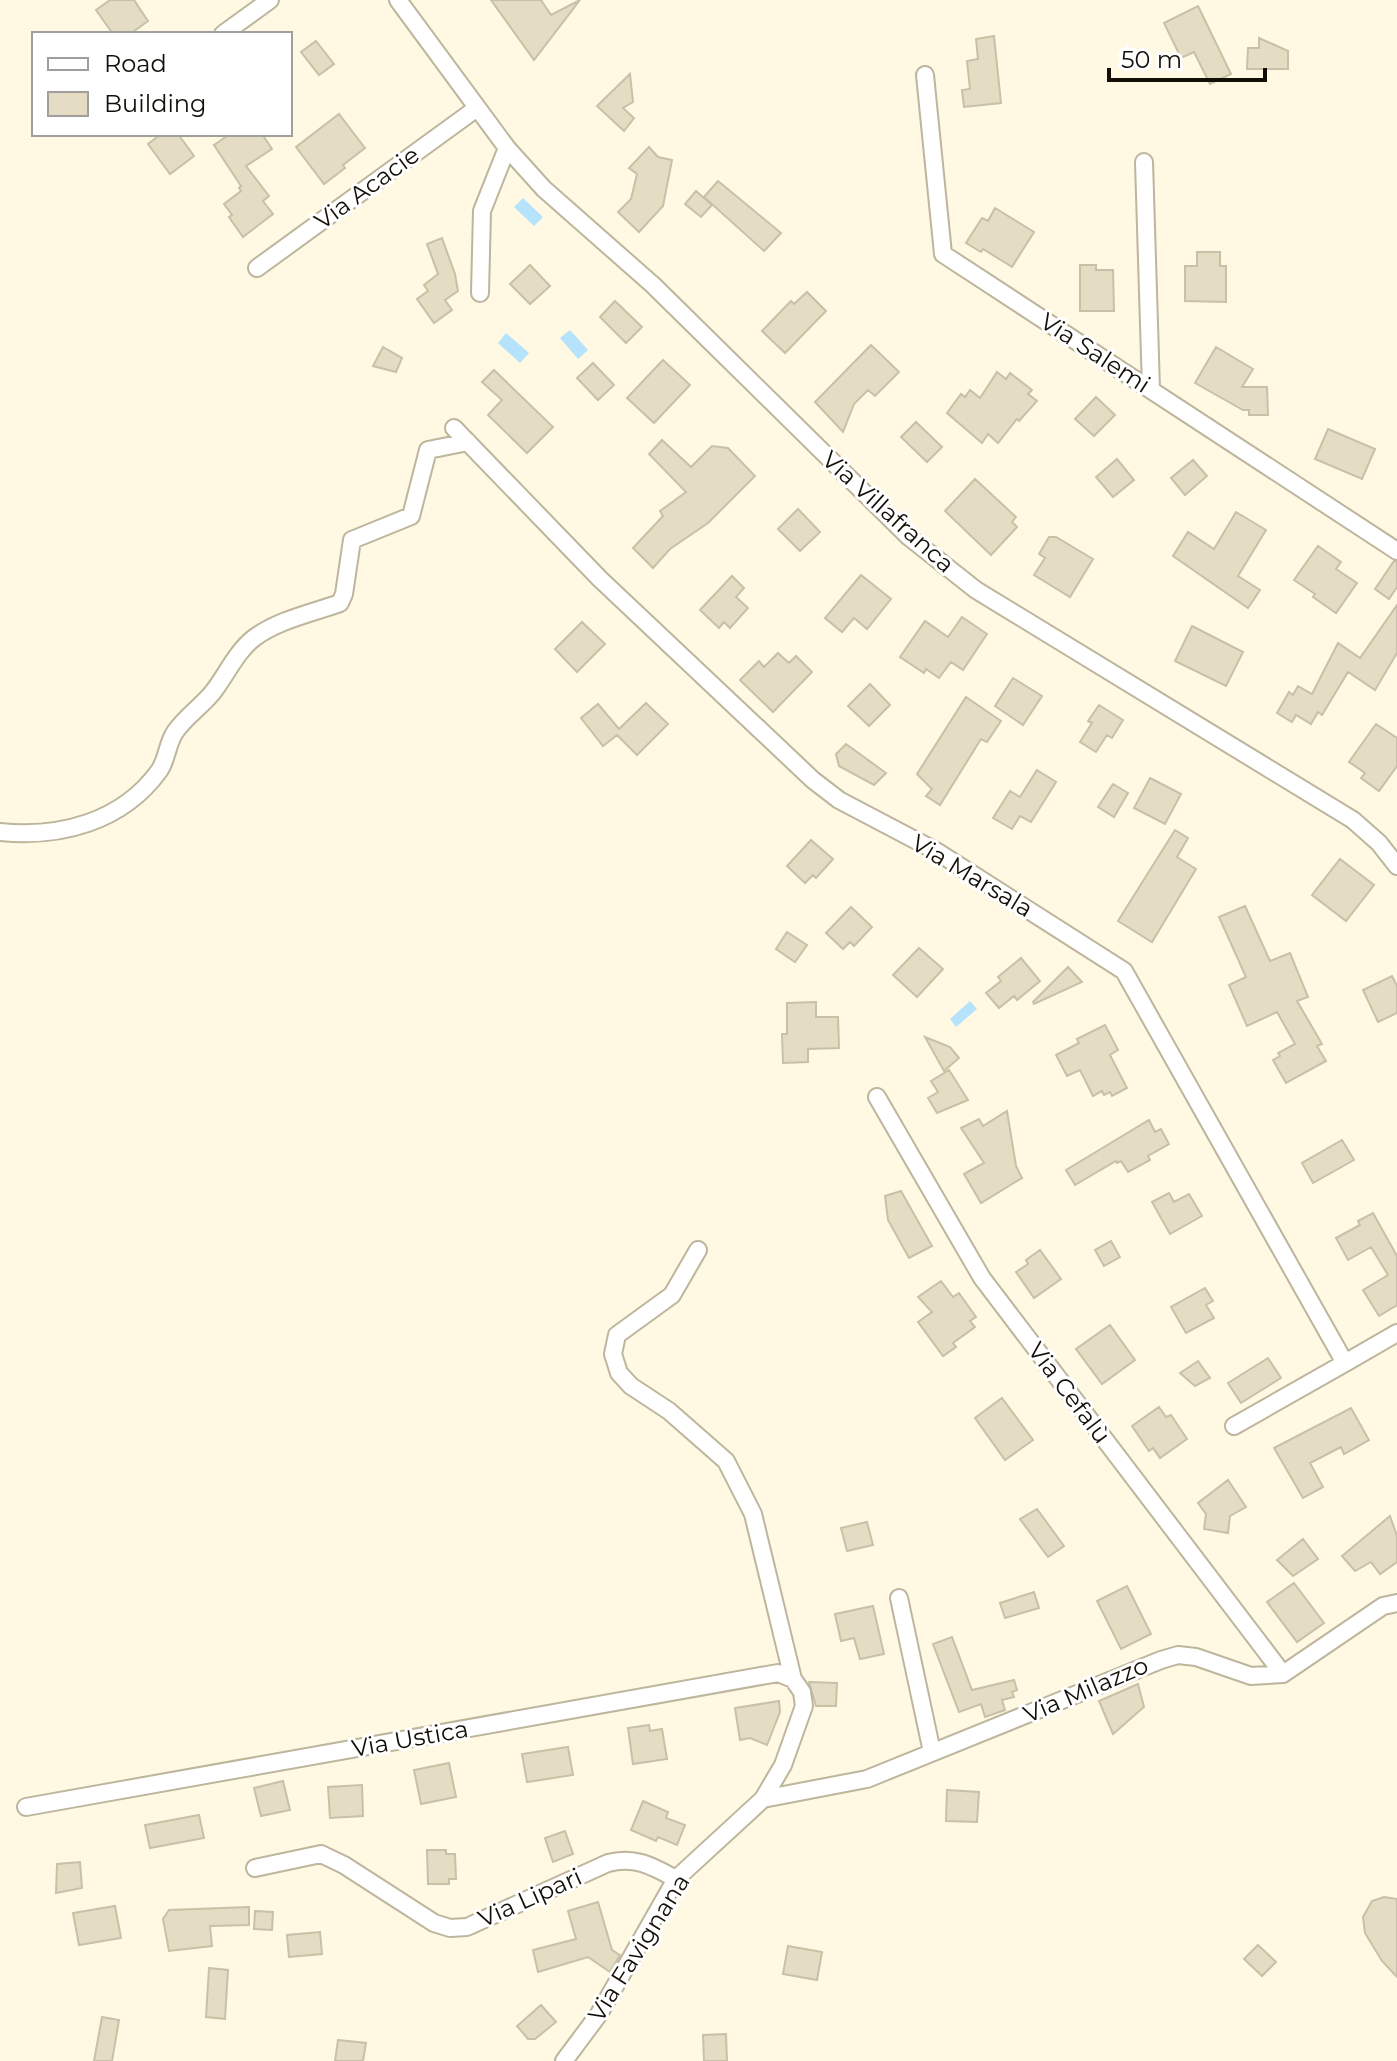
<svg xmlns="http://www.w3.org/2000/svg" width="1397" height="2061" font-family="Montserrat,sans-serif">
<rect width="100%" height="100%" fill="#fff8e3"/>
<path fill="#b6e3fc" d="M523,198l20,19 -9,9 -20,-19z
M570,330l18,20 -10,9 -18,-21z
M506,333l23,20 -9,10 -22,-20z
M970,1001l7,8 -21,18 -6,-8z"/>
<path fill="#e5ddc3" stroke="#c8c0a7" stroke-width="2" d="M110,0h24l14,21 -18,13h-17l-17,-24z
M491,0h50l10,15 29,-15 -46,60z
M1198,6l33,68 -21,10 -16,-32 -13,6 -17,-35z
M994,36l7,67 -37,4 -2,-17 8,-1 -3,-28 11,-2 -2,-20z
M1259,38l29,13v18h-41l1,-21h11z
M316,41l18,23 -15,11 -18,-23z
M630,74l3,28 -10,6 11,10 -10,13 -27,-25z
M339,114l26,34 -22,17 2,3 -21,16 -28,-37z
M161,134h17l16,22 -24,18 -22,-30z
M230,134h32l10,15 -26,17 23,30 -6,5 10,13 -30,23 -14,-20 3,-2 -8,-11 17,-13 -2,-3 2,-2 -27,-41z
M649,147l9,10 14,3 -9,46 -24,26 -21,-20 13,-13 6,-25 -8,-6z
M718,181l63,52 -17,18 -60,-54z
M696,191l16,14 -11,12 -16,-13z
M995,208l39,24 -22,35 -29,-18 -2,3 -15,-9 16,-25 6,3z
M442,238l13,36 3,17 -13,9 7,10 -18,13 -17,-24 11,-8 -4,-6 14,-11 -11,-30z
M1197,252h23v14h6v36l-41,-1v-35h12z
M530,265l20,21 -20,18 -20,-20z
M1080,265h16v5h17l1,41h-34z
M807,292l19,19 -41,42 -23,-22 29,-30 3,3z
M615,301l27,26 -16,16 -26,-26z
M871,345l28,27 -24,24 -7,-6 -14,14 -11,28 -28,-30z
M383,347l19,11 -6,14 -23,-6z
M1216,347l37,22 -11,18h25l1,28h-19v-5h-6l-48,-27z
M663,360l27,25 -36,38 -27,-25z
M593,363l21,22 -16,15 -21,-22z
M494,370l59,57 -26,26 -39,-38 14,-15 -20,-18z
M997,372l9,7 4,-6 22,17 -4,4 9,7 -18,20 -2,-2 -19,24 -10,-9 -6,9 -35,-30 14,-19 4,3 5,-7 10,8z
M1096,397l19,18 -21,21 -19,-17z
M916,422l26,25 -15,15 -26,-25z
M1328,429l47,20 -13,30 -47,-20z
M662,440l29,27 21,-21 16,2 27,28 -47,47 -38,26 -17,19 -20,-20 30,-32 -3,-5 26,-19 -37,-38z
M1117,459l17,21 -21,17 -17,-20z
M1193,460l14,16 -22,19 -14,-17z
M975,479l41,38 -4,5 5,5 -26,28 -46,-44z
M798,509l22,23 -20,19 -22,-22z
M1236,512l30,18 -28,46 22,14 -12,18 -75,-52 15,-24 26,17z
M1049,537h7l37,22 -23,38 -36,-22 11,-17 -6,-4z
M1318,546l23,16 -5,7 21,14 -21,30 -23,-16 2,-3 -21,-14z
M1394,561l3,1v25l-8,12 -14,-10z
M861,575l30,24 -24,30 -13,-11 -12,14 -17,-14z
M732,576l12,12 -8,9 12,11 -18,20 -6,-6 -5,6 -19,-18z
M1397,605v48l-22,37 -27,-18 -26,43 -4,-3 -7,12 -15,-9 -4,7 -15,-9 12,-21 4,3 5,-9 14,8 26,-51 22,15z
M962,617l25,17 -24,36 -12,-8 -12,16 -13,-9 -2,4 -24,-16 25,-36 23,16z
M582,622l23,22 -28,28 -22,-23z
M1192,626l51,26 -17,34 -51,-25z
M778,653l11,10 7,-7 16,16 -39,40 -33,-32 19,-19 5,6z
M1013,678l29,18 -19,29 -28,-19z
M870,684l20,21 -21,21 -21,-20z
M966,697l35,24 -14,21 -6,-3 -41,66 -14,-9 6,-7 -15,-15z
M646,703l22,21 -31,31 -20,-20 -14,11 -22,-28 17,-14 21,25z
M1099,705l24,15 -11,18 -5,-3 -11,17 -16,-10 12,-19 -4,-2z
M1376,724l21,14v28l-18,25 -18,-13 4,-5 -16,-11z
M846,744l40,29 -12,12 -35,-19 -3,-12z
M1037,770l19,12 -25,40 -11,-6 -8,13 -19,-11 17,-27 10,6z
M1150,778l31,16 -16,30 -31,-16z
M1113,784l15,9 -14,24 -16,-10z
M1175,830l13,8 -11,19 19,12 -44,73 -34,-21z
M811,840l22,19 -17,19 -3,-3 -8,8 -18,-17z
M1340,859l34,26 -28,36 -34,-26z
M1245,906l25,55 20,-8 18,44 -11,4 25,43 -5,2 9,15 -40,22 -13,-23 7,-4 -2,-3 17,-9 -18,-32 -30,14 -18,-41 17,-8 -27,-60z
M851,907l21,20 -18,19 -4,-4 -7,7 -17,-16z
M787,932l20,13 -12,17 -19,-13z
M919,948l24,21 -26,28 -24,-22z
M1021,958l19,23 -23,19 -3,-4 -15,12 -13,-15 15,-12 -3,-4z
M1068,967l14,15 -48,22 -1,-2z
M1392,976l5,10v27l-19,9 -15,-32z
M816,1002v15h22l1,31 -31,1v13l-25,1 -1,-29h5v-31z
M1105,1025l13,25 -8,5 17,33 -15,8 -2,-4 -6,3 -2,-4 -9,5 -13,-26 -13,6 -11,-21 23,-12 -2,-4z
M925,1037l25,10 9,11 -15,13z
M949,1070l19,30 -31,13 -9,-15 10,-6 -7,-11z
M1007,1111l9,55 6,12 -41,25 -17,-29 20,-11 -23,-35 18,-9 4,7z
M1149,1120l6,12 6,-3 8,15 -21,12 2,4 -22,12 -7,-11 -4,2 -1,-2 -41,24 -9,-15z
M1342,1140l12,20 -41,23 -11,-20z
M901,1191l31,55 -23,12 -21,-38 -3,-24z
M1169,1193l5,9 15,-8 13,22 -32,18 -18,-32z
M1373,1213l24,43v49l-18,11 -16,-26 25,-15 -17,-28 -23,13 -12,-22 24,-13 -2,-4z
M1111,1241l9,16 -16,9 -9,-16z
M1040,1250l21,29 -27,19 -18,-26 12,-8 -2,-4z
M941,1281l12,16 6,-4 17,24 -6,4 5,6 -22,16 3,4 -13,9 -25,-34 14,-10 -14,-15z
M1205,1288l8,13 -7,4 8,13 -28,15 -15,-26z
M1110,1325l25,35 -33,24 -26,-35z
M1268,1358l13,20 -40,25 -13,-20z
M1198,1361l12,17 -15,8 -15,-13z
M1002,1398l31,42 -28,20 -30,-42z
M1159,1407l7,10 5,-2 16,24 -27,19 -7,-10 -4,3 -17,-25z
M1351,1408l18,32 -25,14 -3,-7 -31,16 13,24 -20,11 -29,-50z
M1228,1480l18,27 -16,9 -2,17 -24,-4 2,-15 -8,-11z
M1037,1509l27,37 -16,11 -28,-38z
M1390,1516l7,20v26l-17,12 -9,-12 -16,9 -13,-15z
M867,1522l6,23 -26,6 -6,-23z
M1303,1539l15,20 -25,17 -16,-16z
M1294,1583l30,40 -27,19 -30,-40z
M1127,1586l24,48 -30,15 -24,-48z
M1034,1592l5,16 -34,10 -5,-15z
M873,1606l11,48 -24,5 -6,-21 -13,3 -6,-27z
M952,1637l20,53 42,-10 3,10 -5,2 2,5 -12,3 3,10 -20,7 -4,-13 -22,8 -26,-68z
M809,1682l28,1 -1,23h-20z
M1138,1684l6,23 -31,27 -14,-33z
M779,1701l1,11 -13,33 -17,-7 -10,2 -5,-32z
M649,1725l1,6 12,-2 5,30 -34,5 -5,-36z
M568,1747l5,28 -46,7 -5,-28z
M449,1763l7,34 -35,7 -7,-34z
M283,1781l7,29 -29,6 -7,-28z
M362,1785l1,31 -33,2 -2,-31z
M947,1790l32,2 -2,30 -31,-1z
M643,1801l25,11 -2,6 19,7 -8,20 -19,-8 -2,4 -25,-11z
M199,1815l5,23 -54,10 -5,-23z
M565,1831l8,23 -20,8 -8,-24z
M427,1850h19v4h9l1,25h-7v5h-21z
M80,1862l2,26 -26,5 1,-29z
M1384,1897l13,2v78l-15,-16 -17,-28 -2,-16 9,-16z
M598,1902l14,48 8,5 -10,17 -22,-15 -50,15 -5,-22 43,-11 -8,-28z
M115,1906l6,32 -42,7 -6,-32z
M249,1907v18l-39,1 2,20 -43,5 -6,-32 6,-9z
M255,1911l18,1 -1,18 -18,-1z
M320,1932l2,22 -33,3 -2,-22z
M1258,1945l18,17 -14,14 -18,-17z
M788,1946l34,6 -5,28 -34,-6z
M209,1968l19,2 -3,49 -19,-2z
M541,2005l15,17 -21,17h-7l-11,-13z
M102,2017l17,3 -7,41h-18z
M726,2034l1,27h-23l-1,-26z
M338,2040l28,3 -3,18h-28z"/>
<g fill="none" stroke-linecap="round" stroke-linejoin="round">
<g stroke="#bdb59c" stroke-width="20">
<path id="minor" d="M398,0l109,148 37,41 109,96 256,252 67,53 377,230 26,23 18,23
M223,34l47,-34
M925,75l18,179 454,297
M1144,162l7,227
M257,268l220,-160
M480,293l2,-82 25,-63
M454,428l146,151 213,201 26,20 97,51 188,120 221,392 52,-30
M0,832c60,6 122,-10 159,-61 8,-11 8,-27 16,-39 11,-16 27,-26 38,-40 14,-18 23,-40 41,-54 24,-18 58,-25 86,-35l4,-9 8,-54 59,-24 17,-66 40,-8
M877,1097l105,181 301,396
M1234,1426l111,-63
M899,1598l33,154
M763,1799l104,-20 294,-119 17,-5 18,2 55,19 32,-2 100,-68 14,-3
M26,1807l752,-134 15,6
M255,1868l66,-14 23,11 90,58 16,5 17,-1 141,-64c27,-7 44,3 68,16
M564,2061l35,-47 77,-135 87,-80 20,-34 21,-59 -2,-14 -9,-13 -40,-165 -27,-53 -57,-50 -38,-25 -12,-13 -6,-19 4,-19 55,-40 26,-45"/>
</g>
<use href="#minor" stroke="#fff" stroke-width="16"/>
</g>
<g text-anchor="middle" stroke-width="6" stroke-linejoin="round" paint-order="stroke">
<g font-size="24" fill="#120f06" stroke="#fff">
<text transform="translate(367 188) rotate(-36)" y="8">Via Acacie</text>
<text transform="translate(1095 353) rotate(33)" y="8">Via Salemi</text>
<text transform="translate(888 512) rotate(42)" y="8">Via Villafranca</text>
<text transform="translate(972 876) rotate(31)" y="8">Via Marsala</text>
<text transform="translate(1069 1393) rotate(53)" y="8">Via Cefalù</text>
<text transform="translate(1086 1690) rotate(-23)" y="8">Via Milazzo</text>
<text transform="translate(410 1739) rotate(-10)" y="8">Via Ustica</text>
<text transform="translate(530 1898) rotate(-24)" y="8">Via Lipari</text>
<text transform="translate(639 1948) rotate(-58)" y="8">Via Favignana</text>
</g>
</g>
<rect x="32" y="32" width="260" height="104" fill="#ffffff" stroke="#a09f9b" stroke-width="2"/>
<rect x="48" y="58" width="40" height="12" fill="#ffffff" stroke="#a09f9b" stroke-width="2"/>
<text x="104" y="72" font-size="24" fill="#120f06">Road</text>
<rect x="48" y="92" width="40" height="24" fill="#e5ddc3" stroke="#a09f9b" stroke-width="2"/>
<text x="104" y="112" font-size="24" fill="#120f06">Building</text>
<path d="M1109 68v12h156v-12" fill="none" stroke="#120f06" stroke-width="4"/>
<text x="1121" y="68" font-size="24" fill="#120f06" stroke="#ffffff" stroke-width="6" paint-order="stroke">50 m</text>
</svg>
